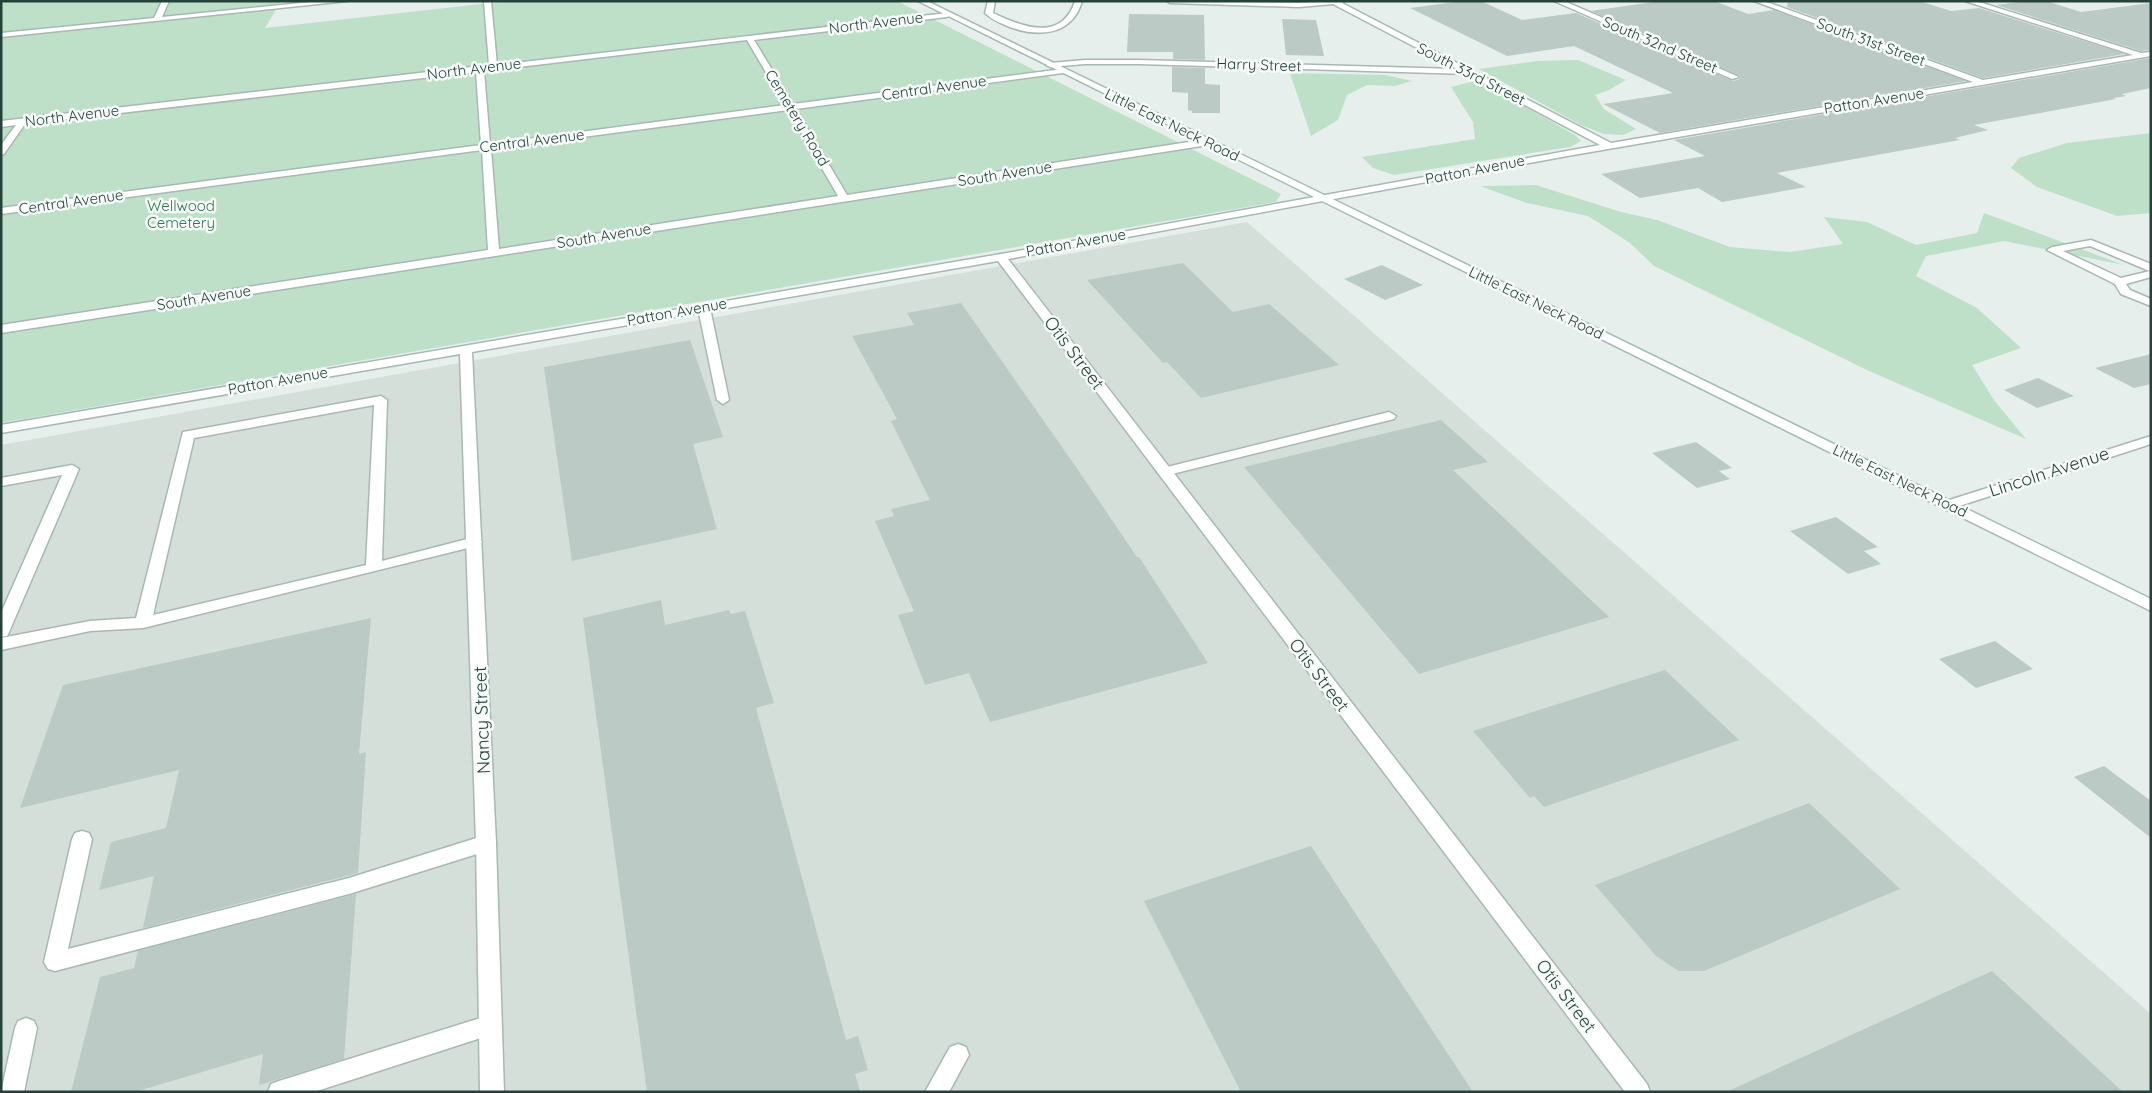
<svg xmlns="http://www.w3.org/2000/svg" width="2152" height="1093" font-family="Quicksand,sans-serif">
<rect width="100%" height="100%" fill="#e6efeb"/>
<path fill="#d4dfda" d="M1247,222l904,792v78h-2150v-647z"/>
<path fill="#bfe0c8" d="M1,1h280l-16,27 243,-27h389l384,193 -5,8 -1275,221z
M1578,60l48,20 -17,10 -14,5 9,14 32,20 -13,6 -19,-1 -23,-9 -102,-56 58,-8z
M1290,73l95,2 27,6 -17,5 -28,-1 -20,10 -9,25 -27,16z
M1478,80l97,55 6,6 -11,6 -176,28 -21,-7 -11,-11 113,-18 -2,-17 -22,-35z
M2151,133v80l-34,3 -80,-29 -26,-19 8,-10 48,-15z
M1536,185l85,27 36,8 73,27 60,5 53,-8 -19,-27 43,5 49,23 61,-12 7,-20 140,52 -120,-24 -78,15 -10,20 61,32 44,40 -49,17 22,35 32,39 -157,-68 -215,-105 -24,-23 -42,-27 -61,-13 -47,-17z"/>
<path fill="#bbcac4" d="M1463,1h18l41,19 54,-7 157,68 7,-2 1,-3 -150,-65 69,-10h54l34,13 26,-4 192,71 -306,52 -57,-29 70,-11 -99,-47 -67,10 -97,-48z
M1788,1h131l32,10 28,-3 146,46 -142,24 -196,-71z
M2027,1h19l35,11 70,-9v47l-10,1 -145,-46z
M1129,14l75,1 1,45 -32,-1v-7h-46z
M1282,19l34,1 8,36 -38,-1z
M2151,58v30l-29,6 4,2 -13,2 3,1 -142,26 14,5 -33,8 5,2 -183,33 29,14 -84,15 -24,-14 -58,10 -39,-24 104,-18 -31,-16z
M1172,67l33,1v16l15,1v28h-28v-2l-4,-1v-17l-16,-1z
M1183,263l50,49 36,-8 70,61 -138,33 -34,-36 -4,1 -76,-83z
M1382,265l41,20 -38,15 -41,-21z
M961,303l115,164 61,90h2l69,106 -218,59 -21,-49 -44,12 -27,-70 16,-4 -39,-90 19,-5 -3,-7 39,-9 -39,-79 6,-2 -45,-83 62,-11 -7,-12z
M690,340l33,97 -30,7 24,85 -145,32 -28,-194z
M2151,354v30l-17,4 -39,-20z
M2038,378l36,18 -37,12 -33,-18z
M1441,420l47,42 -35,8 156,147 -190,57 -175,-207z
M1696,442l36,26 -13,3 11,8 -33,9 -45,-35z
M1836,517l42,30 -14,4 17,13 -33,10 -58,-43z
M661,600l4,25 64,-15 2,4 14,-3 29,92 -18,5 90,332 12,-4 10,34 -13,4 5,18h-213l-64,-474z
M371,618l-12,136 7,-2 -8,121 -215,55 11,-52 -55,14 12,-48 55,-14 13,-58 -159,38 43,-123z
M1995,641l38,28 -57,19 -37,-29z
M1665,670l74,70 -195,67 -10,-11 -4,2 -57,-67z
M2104,766l47,35v37l-77,-61z
M1809,803l91,86 -196,82h-25l-23,-15 -61,-71z
M1311,846l162,246h-232l-97,-191z
M356,894l-12,165 -85,26 4,-31 -128,38h-64l29,-115 34,-9 4,-17z
M1992,971l131,121h-397z"/>
<g fill="none" stroke-linecap="round" stroke-linejoin="round">
<g stroke="#a8b8b2" stroke-width="3">
<path id="lane" d="M162,1h7l-7,16 158,-16h27l-346,36v-4l153,-15z
M484,1h7l6,64 450,-52 4,2 -4,2 -193,23 39,64 270,-35 4,2 -4,2 -267,36 51,86 361,-56 5,3 -5,3 -1207,188v-8l487,-75 -6,-100 -481,64v-6l480,-63 -5,-73 -451,52 -21,30 -3,1v-10l15,-20 -15,2v-6l488,-56zM747,40l38,65 -295,39 -6,-73zM788,110l50,86 -339,53 -8,-100z
M988,1h7l-2,12 2,1c28,13 67,28 80,-13h7c-10,36 -47,37 -77,24 -7,-3 -14,-6 -20,-12z
M2091,240l60,24v13l-25,7 4,6 21,9v7l-30,-12 -6,-10 -68,-34 5,-3zM2090,246l57,24 3,1 -29,7 -58,-27z
M704,305l6,3 19,92 -6,4 -6,-4 -19,-92z
M381,396l6,4 -5,161 93,-24 5,2 2,3 -2,3 -337,83 -53,3 -89,19v-12l89,-17 46,-3 47,-186zM374,405l-8,160 -213,50 41,-177z
M1389,412l7,4 -2,3 -230,57 -7,-4 2,-3z
M72,465l7,4 -70,163 -2,4 -6,1v-24l61,-138 -61,11v-8z
M82,831l7,2 3,6 -24,110 281,-71 137,-43 7,2 3,6 -3,6 -144,45 -294,77 -7,-2 -4,-7 28,-123 3,-6z
M490,1015l8,3 3,7 -3,7 -8,3 -176,57h-46l3,-8 8,-3z
M26,1018l8,3 3,7 -13,64h-23l14,-64 3,-7z
M958,1044l8,3 3,8 -20,37h-24l25,-45z"/>
</g>
<g stroke="#a8b8b2" stroke-width="3">
<path id="street" d="M1167,1l132,2 46,-2 -3,2 269,140 362,-61 -219,-81h10l219,79 150,-25 -168,-54h11l165,52 10,-1v4l-578,99 -565,104 639,825 3,8h-25l-627,-831 -526,91 24,491 8,249h-24l-4,-249 -16,-489 -459,79v-8l1000,-171 599,-109 -133,-71 -328,-10h-54l-35,3 -4,-2 4,-2 35,-3h54l318,9 -124,-65 -34,3 -129,-4z
M1554,1h10l175,76 -7,2z
M2151,436v8l-198,64h-10l-2,-3 2,-3z"/>
</g>
<g stroke="#a4bbb3" stroke-width="3">
<path id="secondary" d="M918,1h9l1224,598v12z"/>
</g>
<use href="#lane" fill="#fff" fill-rule="evenodd"/>
<use href="#street" fill="#fff" fill-rule="evenodd"/>
<use href="#secondary" fill="#fff" fill-rule="evenodd"/>
</g>
<g text-anchor="middle" stroke-width="5" stroke-linejoin="round" paint-order="stroke">
<g font-size="15" fill="#24423a" stroke="#f7fbf9">
<text transform="translate(876 23) rotate(-7)" y="5">North Avenue</text>
<text transform="translate(1871 42) rotate(20)" y="5">South 31st Street</text>
<text transform="translate(1660 45) rotate(23)" y="5">South 32nd Street</text>
<text transform="translate(1259 65) rotate(2)" y="5">Harry Street</text>
<text transform="translate(474 69) rotate(-7)" y="5">North Avenue</text>
<text transform="translate(1471 74) rotate(27)" y="5">South 33rd Street</text>
<text transform="translate(934 88) rotate(-8)" y="5">Central Avenue</text>
<text transform="translate(1874 101) rotate(-9)" y="5">Patton Avenue</text>
<text transform="translate(72 116) rotate(-7)" y="5">North Avenue</text>
<text transform="translate(797 118) rotate(59)" y="5">Cemetery Road</text>
<text transform="translate(1172 125) rotate(26)" y="5">Little East Neck Road</text>
<text transform="translate(532 141) rotate(-7)" y="5">Central Avenue</text>
<text transform="translate(1475 170) rotate(-11)" y="5">Patton Avenue</text>
<text transform="translate(1005 174) rotate(-9)" y="5">South Avenue</text>
<text transform="translate(71 202) rotate(-8)" y="5">Central Avenue</text>
<text transform="translate(604 236) rotate(-9)" y="5">South Avenue</text>
<text transform="translate(1076 243) rotate(-10)" y="5">Patton Avenue</text>
<text transform="translate(204 298) rotate(-9)" y="5">South Avenue</text>
<text transform="translate(1536 303) rotate(26)" y="5">Little East Neck Road</text>
<text transform="translate(677 312) rotate(-10)" y="5">Patton Avenue</text>
<text transform="translate(278 381) rotate(-10)" y="5">Patton Avenue</text>
<text transform="translate(1900 481) rotate(26)" y="5">Little East Neck Road</text>
</g>
<g font-size="15" fill="#2d7a4b" stroke="#f7fbf9">
<text x="181" y="211">Wellwood<tspan x="181" dy="17">Cemetery</tspan></text>
</g>
<g font-size="18" fill="#24423a" stroke="#f7fbf9">
<text transform="translate(1074 353) rotate(53)" y="6">Otis Street</text>
<text transform="translate(2049 472) rotate(-18)" y="6">Lincoln Avenue</text>
<text transform="translate(1319 675) rotate(53)" y="6">Otis Street</text>
<text transform="translate(482 720) rotate(-92)" y="6">Nancy Street</text>
<text transform="translate(1566 996) rotate(53)" y="6">Otis Street</text>
</g>
</g>
<rect width="2152" height="1093" fill="none" stroke="#24423a" stroke-width="5"/>
</svg>
